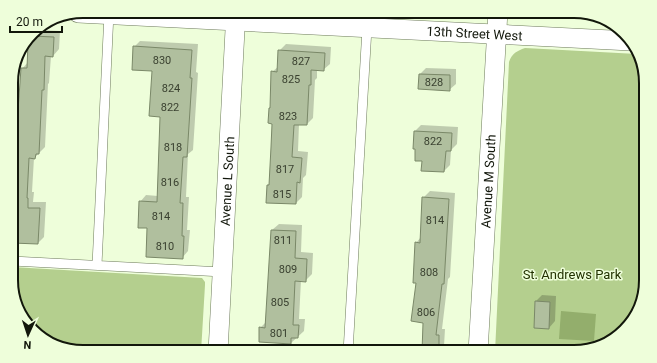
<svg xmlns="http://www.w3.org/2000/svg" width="657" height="363" font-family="Roboto,sans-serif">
<rect width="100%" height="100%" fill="#eefeda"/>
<path fill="#b4cf8e" d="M525,48l112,6 9,24v206l-10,32 -26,26 -32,10h-83l14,-290c3,-9 8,-11 16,-14z
M12,267l190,11 3,4v3l-4,67h-118l-36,-10 -24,-22 -11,-31z"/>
<path fill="#93ae6c" d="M561,311l35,3 -2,27 -35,-2z"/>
<path fill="#0003" d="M39,30l21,1 -1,18 -6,7h-2l-2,27 -1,1 -3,63 -11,11 -2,34h2l-1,10h13l-2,35 -6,6 -26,-1v-87l2,-43 6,-6 2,-37 6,-7 5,-26z
M140,41l58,3 -2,28 2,1 -5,77 -5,4 -2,43h3l-2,33h3l-2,21 -6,7 -42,-56 6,-7 12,1 3,-80 -8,-46 -19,-23z
M286,44l45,3 -1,17 -7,6h-6v8l-2,2 -2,38 -6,6h-8l-1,27 10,1 -2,23 -3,3 -1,19 -6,6 -28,-18 2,-2 2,-36v-75l7,-6v-15z
M426,68l30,1v15l-7,6 -29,-16z
M421,125l37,2 -1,17 -6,6 -1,15 -6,6 -21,-11 -8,-29z
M430,191l25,2 -5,84 -2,2 -6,50h3l-1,17 -6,6 -14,-30 -7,-40 -1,-39 5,-6 2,-39z
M279,224l23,1 -1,27 12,1 -1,21 -7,7 -4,-1 -2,39h6l-1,12 -13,12 -31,-15 6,-6 6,-92z
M542,295l14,1 -1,25 -6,7 -13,-27z"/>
<path fill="#b0bf9e" stroke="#7a8868" d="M32,36l22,1 -1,20 -8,-1 -1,34h-2l-3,64h-3l-1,5 -6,-1 -2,40h1v10h12l-2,36 -26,-1v-109l1,-23h5l3,-43h6l1,-25z
M133,46l59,4 -2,28h2l-5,79h-4l-3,46h3l-1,33h2l-1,23 -37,-2 1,-29h-9l1,-27 18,1 3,-85 -11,-1 3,-45 -20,-1z
M278,50l47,3 -1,18 -13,-1v15h-2l-2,40h-13l-2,32 10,1 -2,25 -3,-1 -1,22 -30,-1 1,-18h2l2,-38 1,-23 -4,-1 1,-15h1l1,-37 6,1z
M419,74l31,1v16l-32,-2z
M414,131l38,2 -1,18h-5l-2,21 -23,-1 1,-10h-7v-12h-2z
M422,197l27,2 -5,85h-2l-6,51h3v17h-17l1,-29 -12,-2 5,-38h-3l2,-41 5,1z
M271,230l25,1 -1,27 12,1 -1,23 -11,-1 -2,44h6l-1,13h-7v6l-32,-2v-15l6,1z
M535,301l15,1 -1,27 -15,-1z"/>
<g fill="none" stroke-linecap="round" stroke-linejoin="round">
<g stroke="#6e7b5c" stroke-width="10">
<path id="service" d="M12,261l211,11
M97,265l12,-252
M348,352l20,-341"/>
</g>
<g stroke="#6e7b5c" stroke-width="20">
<g id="minor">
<path id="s1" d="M78,13l553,28"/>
<path id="s2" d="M218,352l18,-341"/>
<path id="s3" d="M478,352l20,-341"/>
</g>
</g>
<use href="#service" stroke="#fff" stroke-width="9"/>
<use href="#minor" stroke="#fff" stroke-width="19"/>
</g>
<g text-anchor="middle" stroke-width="3" stroke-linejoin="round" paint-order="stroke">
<g font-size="11" fill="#3a4130">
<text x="162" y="64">830</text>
<text x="301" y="65">827</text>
<text x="291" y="83">825</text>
<text x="434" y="86">828</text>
<text x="171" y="92">824</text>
<text x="170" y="111">822</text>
<text x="288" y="120">823</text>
<text x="433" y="145">822</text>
<text x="173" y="151">818</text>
<text x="285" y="173">817</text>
<text x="170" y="186">816</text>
<text x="282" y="198">815</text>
<text x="161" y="220">814</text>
<text x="435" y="224">814</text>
<text x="283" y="244">811</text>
<text x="165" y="250">810</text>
<text x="288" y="273">809</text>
<text x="429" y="276">808</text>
<text x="280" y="306">805</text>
<text x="426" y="316">806</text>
<text x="279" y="337">801</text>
</g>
<g font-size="13" fill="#12170b" stroke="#eefeda">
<text dy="5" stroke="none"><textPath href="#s1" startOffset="397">13th Street West</textPath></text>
<text dy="5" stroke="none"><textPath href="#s2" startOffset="171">Avenue L South</textPath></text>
<text dy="5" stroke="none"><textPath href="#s3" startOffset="171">Avenue M South</textPath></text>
</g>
<g font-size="13" fill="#223200" stroke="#eefeda">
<text x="572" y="279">St. Andrews Park</text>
</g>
</g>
<path d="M0 0H657V363H0ZM83 18H574A65 65 0 0 1 639 83V280A65 65 0 0 1 574 345H83A65 65 0 0 1 18 280V83A65 65 0 0 1 83 18Z" fill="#eefeda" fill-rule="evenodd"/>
<path fill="none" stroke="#12170b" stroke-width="2" d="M83 18H574A65 65 0 0 1 639 83V280A65 65 0 0 1 574 345H83A65 65 0 0 1 18 280V83A65 65 0 0 1 83 18Z"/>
<g transform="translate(28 335) rotate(183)" stroke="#eefeda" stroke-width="3" paint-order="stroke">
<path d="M0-3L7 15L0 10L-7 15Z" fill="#12170b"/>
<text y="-6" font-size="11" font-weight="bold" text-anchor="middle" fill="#12170b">N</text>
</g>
<path d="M10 26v6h52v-6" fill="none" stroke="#12170b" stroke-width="2"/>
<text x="16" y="26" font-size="12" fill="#12170b" stroke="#eefeda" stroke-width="3" paint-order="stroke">20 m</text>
</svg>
